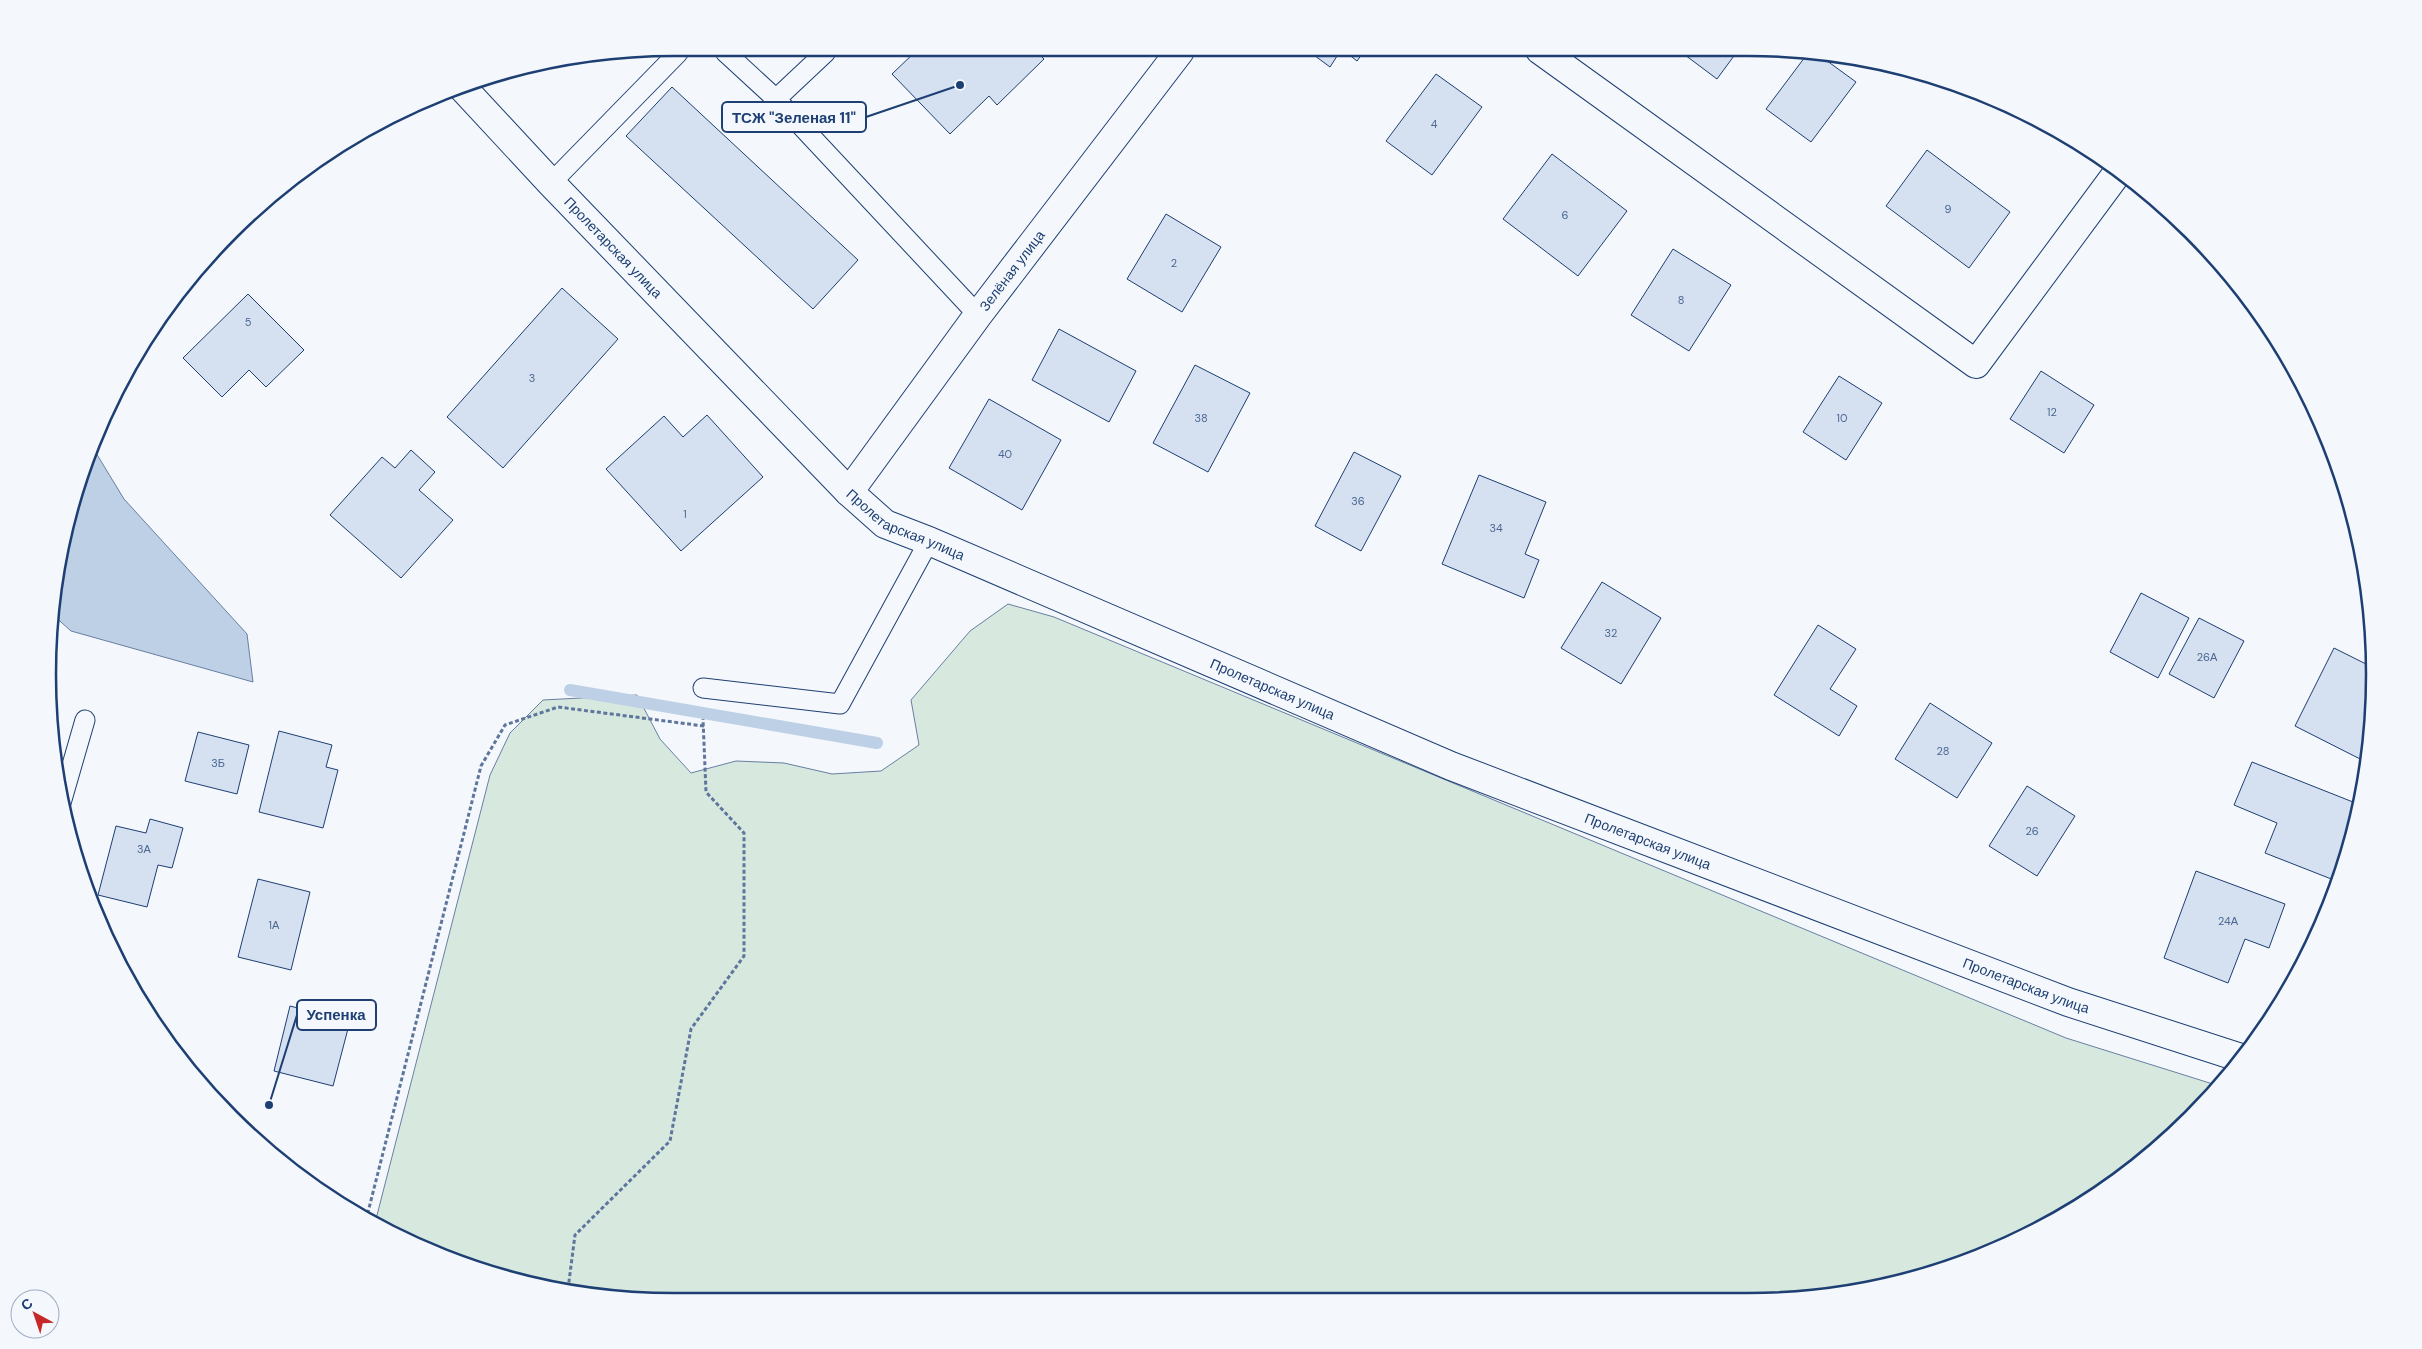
<svg xmlns="http://www.w3.org/2000/svg" width="2422" height="1349" font-family="'DM Sans',sans-serif">
<rect width="100%" height="100%" fill="#f4f7fb"/>
<path fill="#d7e8df" stroke="#687fa3" d="M1008,604l46,13 1012,421 150,47 -25,33 -95,78 -147,72 -120,28 -1195,4 -122,-20 -137,-57 115,-448 20,-42 33,-33 94,-5 23,44 31,34 45,-12 48,2 48,11 49,-3 38,-26 -8,-45 59,-69z"/>
<path fill="#bed0e5" stroke="#687fa3" d="M93,448l31,51 123,135 6,48 -182,-51 -19,-17c2,-58 21,-112 41,-166z"/>
<g fill="none" stroke-linecap="round" stroke-linejoin="round">
<path stroke="#bed0e5" stroke-width="12" d="M570,690l307,53"/>
</g>
<path fill="#d5e0f0" stroke="#1d3f73" d="M1677,49h62l-22,30z
M1307,50h34l-11,17z
M1343,50h22l-8,11z
M1036,51l8,8 -47,46 -8,-9 -39,38 -58,-60 23,-22z
M1808,53l11,2 37,27 -45,60 -45,-33z
M1436,74l46,33 -50,68 -46,-34z
M672,87l186,173 -45,49 -187,-173z
M1927,150l83,62 -41,56 -83,-62z
M1552,154l75,57 -49,65 -75,-57z
M1166,214l55,33 -39,65 -55,-33z
M1673,249l58,36 -42,66 -58,-36z
M562,288l56,51 -115,129 -56,-51z
M248,294l56,56 -38,37 -17,-17 -27,27 -39,-39z
M1059,329l77,42 -27,51 -77,-42z
M1195,365l55,28 -42,79 -55,-29z
M2041,371l53,34 -30,48 -54,-34z
M1839,376l43,27 -36,57 -43,-28z
M989,399l72,41 -39,70 -73,-42z
M707,415l56,62 -82,74 -75,-82 58,-53 19,21z
M411,450l24,22 -16,18 34,30 -52,58 -71,-63 52,-58 13,11z
M1354,452l47,24 -40,75 -46,-25z
M1479,475l67,27 -21,52 14,6 -15,38 -82,-34z
M1602,582l59,36 -40,66 -60,-36z
M2141,593l48,25 -31,60 -48,-26z
M2199,618l45,23 -30,57 -45,-24z
M1818,625l38,24 -26,40 27,17 -18,30 -65,-41z
M2334,648l38,19 -4,96 -73,-37z
M1930,703l62,40 -35,55 -62,-39z
M279,731l53,14 -6,22 12,3 -15,58 -64,-16z
M198,732l51,13 -12,49 -52,-13z
M2252,762l106,42 -19,78 -74,-29 12,-30 -43,-18z
M2027,786l48,30 -38,60 -48,-30z
M150,819l33,9 -11,40 -14,-3 -11,42 -49,-12 18,-69 30,7z
M2196,871l89,33 -16,44 -24,-9 -17,44 -64,-25z
M258,879l52,13 -19,78 -53,-13z
M290,1006l60,15 -17,65 -59,-15z"/>
<g fill="none" stroke-linecap="round" stroke-linejoin="round">
<g stroke="#1d3f73" stroke-width="21">
<path id="lane" d="M725,52l51,47
M826,52l-50,47 202,216
M551,183l127,-130
M703,688l137,16 89,-163
M61,803l24,-83"/>
</g>
<g stroke="#1d3f73" stroke-width="30">
<g id="street">
<path d="M1540,50l436,314 142,-192"/>
<path id="s1" d="M461,86l90,97 298,309 36,32 44,17 522,225 617,236 170,55"/>
<path id="s2" d="M849,492l129,-177 202,-264"/>
</g>
</g>
<path stroke="#5e769c" stroke-width="3" stroke-dasharray="4 2.5" stroke-linecap="butt" d="M366,1220l115,-454 24,-41 53,-18 146,19
M568,1289l7,-54 95,-94 21,-112 53,-73v-123l-38,-41 -3,-73"/>
<use href="#lane" stroke="#f4f7fb" stroke-width="19"/>
<use href="#street" stroke="#f4f7fb" stroke-width="28"/>
</g>
<g text-anchor="middle" stroke-width="4" stroke-linejoin="round" paint-order="stroke">
<g font-size="11" fill="#4b6792">
<text x="1434" y="128">4</text>
<text x="1948" y="213">9</text>
<text x="1565" y="219">6</text>
<text x="1174" y="267">2</text>
<text x="1681" y="304">8</text>
<text x="248" y="326">5</text>
<text x="532" y="382">3</text>
<text x="2052" y="416">12</text>
<text x="1201" y="422">38</text>
<text x="1842" y="422">10</text>
<text x="1005" y="458">40</text>
<text x="1358" y="505">36</text>
<text x="685" y="518">1</text>
<text x="1496" y="532">34</text>
<text x="1611" y="637">32</text>
<text x="2207" y="661">26А</text>
<text x="1943" y="755">28</text>
<text x="218" y="767">3Б</text>
<text x="2032" y="835">26</text>
<text x="144" y="853">3А</text>
<text x="2228" y="925">24А</text>
<text x="274" y="929">1А</text>
</g>
<g font-size="14" fill="#1d3f73" stroke="#f4f7fb">
<text dy="5" stroke="none"><textPath href="#s1" startOffset="222">Пролетарская улица</textPath></text>
<text dy="5" stroke="none"><textPath href="#s2" startOffset="275">Зелёная улица</textPath></text>
<text dy="5" stroke="none"><textPath href="#s1" startOffset="628">Пролетарская улица</textPath></text>
<text dy="5" stroke="none"><textPath href="#s1" startOffset="1031">Пролетарская улица</textPath></text>
<text dy="5" stroke="none"><textPath href="#s1" startOffset="1436">Пролетарская улица</textPath></text>
<text dy="5" stroke="none"><textPath href="#s1" startOffset="1841">Пролетарская улица</textPath></text>
</g>
</g>
<path d="M0 0H2422V1349H0ZM674 56H1748A618 618 0 0 1 2366 674V675A618 618 0 0 1 1748 1293H674A618 618 0 0 1 56 675V674A618 618 0 0 1 674 56Z" fill="#f4f7fb" fill-rule="evenodd"/>
<path fill="none" stroke="#1d3f73" stroke-width="2.5" d="M674 56H1748A618 618 0 0 1 2366 674V675A618 618 0 0 1 1748 1293H674A618 618 0 0 1 56 675V674A618 618 0 0 1 674 56Z"/>
<path fill="none" stroke="#1d3f73" stroke-width="2" d="M960 85L866 117M269 1105L297 1015"/>
<g fill="#1d3f73" stroke="#f4f7fb" stroke-width="2">
<circle cx="960" cy="85" r="5"/>
<circle cx="269" cy="1105" r="5"/>
</g>
<g fill="#f4f7fb" stroke="#1d3f73" stroke-width="2">
<rect x="722" y="102" width="144" height="30" rx="5"/>
<rect x="297" y="1000" width="79" height="30" rx="5"/>
</g>
<g font-size="15" text-anchor="middle" font-weight="bold" fill="#1d3f73">
<text x="794" y="123">ТСЖ "Зеленая 11"</text>
<text x="336" y="1020">Успенка</text>
</g>
<g transform="translate(35 1314) rotate(320)"><circle r="24" fill="#f4f7fb" stroke="#9eadc5"/>
<path d="M0-4L9 19L0 12L-9 19Z" fill="#c62828"/>
<text y="-8" font-size="14" font-weight="bold" text-anchor="middle" fill="#1d3f73">С</text>
</g>
</svg>
